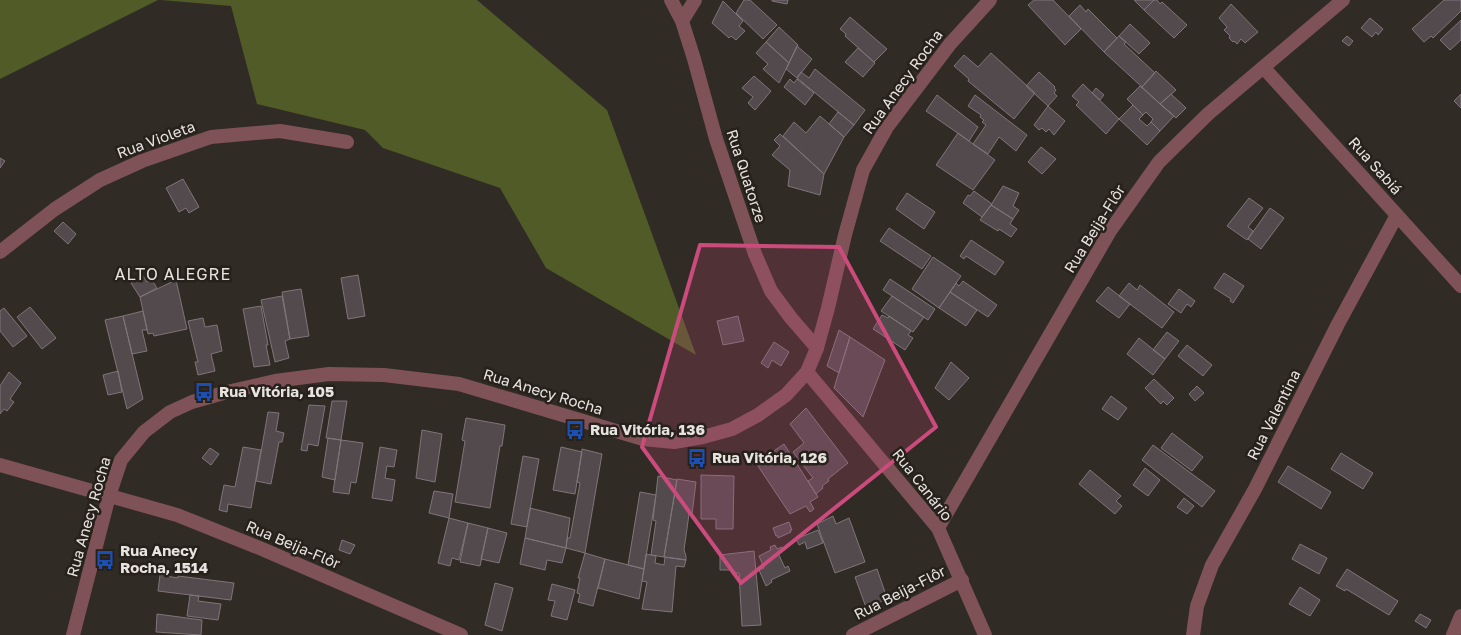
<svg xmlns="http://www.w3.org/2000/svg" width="1461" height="635" font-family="'Golos Text',sans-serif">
<rect width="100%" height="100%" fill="#312b25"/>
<path fill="#515b28" d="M0,0h158l-158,79z
M161,0h316l130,110 89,245 -150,-87 -46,-80 -117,-40 -18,-18 -108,-26 -26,-98z"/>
<path fill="#534a4e" stroke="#7f757a" d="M744,0h6l27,25 -14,14 -27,-26z
M772,0h16l-1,4 -15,-3z
M1034,0h19l28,29 -16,16 -37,-40z
M1134,0h20l-10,10z
M1154,0h3l3,4 2,-2 25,23 -13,13 -30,-28z
M1444,0h17v11l-28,27 -2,-2 -7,6 -12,-13z
M723,1l20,20 -4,5 6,5 -9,9 -5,-4 -2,2 -17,-15z
M1231,4l27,28 -13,11 -4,-4 -4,5 -3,-3 -1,1 -4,-4 1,-2 -6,-6 3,-3 -8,-9z
M1080,5l6,7 2,-3 29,29 -13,14 -35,-36z
M850,17l37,32 -13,13 -29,-26 1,-2 -6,-5z
M1370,18l13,11 -5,6 -2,-3 -4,5 -11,-9z
M1461,20v20l-11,10 -10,-10z
M1130,24l20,19 -11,11 -20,-18z
M779,27l19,18 -9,18 -23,-21z
M1119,36l7,6 -2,2 31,29 -13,14 -38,-35z
M1347,36l6,5 -4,5 -7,-5z
M766,42l23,21 -10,20 -16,-14 5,-5 -12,-11z
M797,46l15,13 -15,19 -11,-9z
M858,48l17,15 -12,14 -18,-15z
M991,53l44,40 -21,26 -46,-38 1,-2 -15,-13 10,-11 14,12z
M815,69l50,41 -11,15 -57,-47 4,-6 8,6z
M1156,71l20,19 -16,14 -18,-17z
M1039,72l16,15 -1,1 2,2 -2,3 3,3 -9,10 -22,-20z
M754,76l17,15 -16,19 -7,-7 5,-6 -11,-9z
M790,79l4,4 3,-4 17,14 -9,12 -21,-18z
M1083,84l36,35 -13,15 -30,-29 3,-3 -7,-6z
M1140,86l34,30 -14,15 -9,-9 2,-3 -7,-7 -3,3 -16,-16z
M1096,88l8,7 -4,5 -8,-7z
M1171,94l15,14 -10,10 -16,-14z
M1461,94v14l-7,-7z
M937,95l41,32 -9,14 -43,-30z
M975,95l52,40 -11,16 -17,-14 -11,17 -15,-10 13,-19 -4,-3 2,-2 -4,-3 1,-2 -13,-9z
M1133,105l10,10 -4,4 8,7 4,-4 9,9 -13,14 -28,-26z
M1048,106l17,15 -11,14 -5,-6 -3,3 -4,-4 -3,2 -5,-5z
M838,112l16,13 -10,12 -15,-13z
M820,116l24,21 -20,37 -41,-38 11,-14 12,11z
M958,133l37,27 -22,30 -37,-25z
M780,134l44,40 -4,21 -32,-9 2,-16 -18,-15 8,-9 -6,-6z
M1041,147l15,12 -14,15 -14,-12z
M0,158l5,3 -5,7z
M183,179l16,28 -10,6 -3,-5 -7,4 -13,-24z
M1003,186l16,7 -6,13 6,4 -6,9 -22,-14z
M974,191l18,13 -10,13 -19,-14 5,-8 2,1z
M907,193l28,19 -11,17 -28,-20z
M1249,198l14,10 -15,19 5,4 -6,9 -20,-14z
M991,205l22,14 -3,5 7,5 -6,8 -12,-8 -1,2 -18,-11z
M1270,208l14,10 -23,31 -13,-10z
M63,222l13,12 -8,10 -14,-13z
M889,228l42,28 -9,13 -42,-28z
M971,240l33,22 -9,13 -29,-19 -2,3 -4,-3z
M933,257l28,19 -22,32 -27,-19z
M1224,273l20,13 -11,17 -3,-2 1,-2 -17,-11z
M358,275l7,41 -17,3 -7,-41z
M143,276l4,6 4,-3 6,9 -17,9 -9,-14z
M890,279l45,30 -7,11 -45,-30z
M176,280l11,49 -33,7 -1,-3 -5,1 -8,-37z
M963,281l34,24 -9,12 -38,-25 6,-9 3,3z
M1129,283l8,7 3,-5 34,27 -12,16 -43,-32z
M1108,287l22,17 -11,14 -23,-17z
M301,289l8,47 -19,3 -8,-47z
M1179,289l16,12 -4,6 -4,-3 -6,9 -13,-9z
M950,292l27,18 -11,16 -27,-18z
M282,296l8,43 -5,2 4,17 -14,4 -14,-62z
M892,296l32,21 -11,15 -32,-21z
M261,306l7,39h-2l4,20 -16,2 -11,-58z
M30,307l26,31 -14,11 -25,-32z
M4,308l23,28 -14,11 -13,-16v-20z
M143,311l4,19h-5l5,21 -15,3 -9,-38z
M882,315l6,3 1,-2 22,15 -3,4 5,3 -8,12 -32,-21z
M123,316l20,83 -16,10 -22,-89z
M738,316l6,25 -21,4 -6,-24z
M203,318l2,9 12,-2 5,26 -11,3 4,17 -17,4 -3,-13h3l-10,-41z
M839,330l11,7 -11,36 -12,-7z
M1167,332l12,9 -14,18 -12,-9z
M850,337l35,23 -22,57 -29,-29z
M1139,338l26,21 -12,16 -26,-21z
M774,342l15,10 -8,14 -9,-6 -4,8 -7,-5z
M1187,345l25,20 -9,11 -25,-20z
M951,362l18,16 -20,22 -14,-12z
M118,371l4,21 -14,3 -5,-20z
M9,372l12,11 -11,16 4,3 -7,9 -3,-2 -4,5v-28z
M1154,379l20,19 -7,7 -4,-4 -2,3 -16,-16z
M1197,386l7,7 -9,8 -6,-7z
M1111,396l16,12 -9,12 -16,-11z
M332,401h15l-6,39 -15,-2z
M309,405l16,1 -7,40 -10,-2 -1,7 -6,-1z
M806,408l42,55 -20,16 1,2 -7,5 1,2 -7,6 -8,-13 5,-3 -20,-26 11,-9 -14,-19z
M268,412l11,1 -3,18 8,2 -2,9h-3l-8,42 -15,-3z
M466,418l39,7 -3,21h-2l-10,62 -35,-6 10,-61 -3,-1z
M422,430l20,4 -7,48 -19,-4z
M1172,433l31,24 -11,14 -31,-23z
M328,438l13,2 -6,40 -13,-3z
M341,440l22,3 -7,40 -5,-1 -2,12 -16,-2z
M784,444l34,53 -8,5 4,7 -4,3 -4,-6 -16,8 -34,-51z
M1153,445l62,46 -13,16 -60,-47z
M243,447l18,3 -10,58 -23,-4 -1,8 -8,-2 5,-25 11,2z
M380,447l17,3 -3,17 -7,-1 -2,12 10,2 -3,21 -20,-3z
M561,447l21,5 -7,42 -22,-4z
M210,448l9,6 -8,11 -9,-7z
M582,449l20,5 -17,99 -19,-5 1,-10h3l10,-55 -3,-1z
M1341,453l32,20 -10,16 -32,-20z
M523,456l16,3 -12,68 -16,-3z
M1288,466l43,26 -10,17 -43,-27z
M1145,468l15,12 -12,16 -15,-11z
M1090,470l31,26 -5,5 6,5 -7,8 -36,-30z
M701,475l33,1 -1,53h-17v-10h-15z
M658,476l19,4 -13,77 -13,-2 5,-34 -3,-1z
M677,479l19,3 -4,32h-3l-5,36 2,6v4l-22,-3z
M434,491l19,3 -4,24 -20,-5z
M640,492l16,3 -12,74 -16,-4z
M1184,498l10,8 -7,8 -10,-7z
M530,508l40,10 -4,30 -41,-10z
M833,516l3,8 13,-6 16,44 -30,11 -18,-49z
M449,518l19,5 -9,37 -7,-2 -2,8 -12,-3z
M789,522l3,8h-2l1,2 -13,6v-2h-2l-3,-8z
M468,523l20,5 -8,38 -20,-4z
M488,528l19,5 -8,30 -18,-4z
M818,530l5,13 -16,6 -2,-7 -6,3 -3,-6z
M525,538l41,10 -4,15 -15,-3 -2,10 -25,-6z
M342,540l13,5 -5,9 -11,-4z
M1300,544l27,14 -8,16 -27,-15z
M775,545l2,4 5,-2 1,4 -5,2 7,15 3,-2 2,5 -19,9 1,2 -6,4 -7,-16 5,-2 -5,-12 12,-6 -1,-3z
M754,551l7,74 -19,1 -3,-53h-6v-3h-13v-15z
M585,553l20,6 -12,47 -15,-4 2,-8 -3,-1 3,-15h-2z
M646,554l10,2 -1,7 9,2 1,-8 21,3 -2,7 -8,-1 -4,46 -30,-3 5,-27 -5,-1z
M605,559l39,10 -5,30 -41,-11z
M877,569l10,29 -20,12 -12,-33z
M1347,569l51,32 -9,14 -43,-26 -1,2 -9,-5z
M160,575l18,3v-2l56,7 -3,17 -73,-9z
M495,583l18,5 -11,43 -17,-6z
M552,584l23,6 -8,30 -16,-4 4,-15 -7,-1z
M1300,587l20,13 -10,16 -21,-12z
M190,595l9,1 -1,5 23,3 -3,16 -31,-4z
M157,614l45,6 -1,15 -45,-3z
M1420,614l11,6 -5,8 -11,-7z"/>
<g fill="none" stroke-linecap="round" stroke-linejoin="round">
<path stroke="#7f5257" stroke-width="14" d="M671,0l11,21 12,38 22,80 39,115 16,37 20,27 26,30
M682,21l13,-21
M1264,68l197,218
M0,252l55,-43 45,-29 42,-19 69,-24 69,-6 67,11
M807,372l131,156 47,107
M0,465l177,50 85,34 199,86
M938,528l172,-297 49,-69 49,-48 135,-114
M853,635l109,-55
M1193,635l4,-29 15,-41 43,-76 83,-165 59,-109
M1453,635l8,-19"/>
<path stroke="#7f5257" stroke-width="14" d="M73,635l36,-139 12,-36 23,-28 26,-20 22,-10 35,-10 48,-11 54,-7 55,1 75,9 184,55 31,3 29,-5 29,-8 26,-14 28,-20 21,-23 10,-24 11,-40 17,-73 18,-65 24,-43 63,-83 40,-44"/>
</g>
<path fill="#cb4b7c" fill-opacity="0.2" stroke="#cb4b7c" stroke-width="4" stroke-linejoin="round" d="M700,245l139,2 97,180 -195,156 -99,-136z"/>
<defs>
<g id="bus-bare" transform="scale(1.5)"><path d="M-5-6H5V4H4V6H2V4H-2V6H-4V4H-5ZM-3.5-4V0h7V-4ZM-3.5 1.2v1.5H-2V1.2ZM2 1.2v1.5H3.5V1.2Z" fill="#1a4fb4" stroke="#27211b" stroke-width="2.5" paint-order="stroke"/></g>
</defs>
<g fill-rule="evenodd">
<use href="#bus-bare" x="204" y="392"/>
<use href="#bus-bare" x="575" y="430"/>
<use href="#bus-bare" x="697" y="458"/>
<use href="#bus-bare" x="105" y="560"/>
</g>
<g text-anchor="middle" stroke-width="5" stroke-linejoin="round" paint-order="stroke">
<g font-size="15" fill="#e7e3df" stroke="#27211b">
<text transform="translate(903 82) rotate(-54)" y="5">Rua Anecy Rocha</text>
<text transform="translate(156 140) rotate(-20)" y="5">Rua Violeta</text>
<text transform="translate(1375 166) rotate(48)" y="5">Rua Sabiá</text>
<text transform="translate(746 176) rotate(72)" y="5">Rua Quatorze</text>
<text transform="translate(1095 229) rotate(-58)" y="5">Rua Beija-Flôr</text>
<text transform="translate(543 392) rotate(17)" y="5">Rua Anecy Rocha</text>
<text transform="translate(1274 415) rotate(-63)" y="5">Rua Valentina</text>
<text transform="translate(922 485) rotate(52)" y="5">Rua Canário</text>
<text transform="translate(89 517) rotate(-74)" y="5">Rua Anecy Rocha</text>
<text transform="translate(293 545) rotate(23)" y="5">Rua Beija-Flôr</text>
<text transform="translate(900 593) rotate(-27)" y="5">Rua Beija-Flôr</text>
</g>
<g font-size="15" font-weight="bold" fill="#e7e3df" stroke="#27211b" text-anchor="start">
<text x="219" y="397">Rua Vitória, 105</text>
<text x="590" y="435">Rua Vitória, 136</text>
<text x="712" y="463">Rua Vitória, 126</text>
<text x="120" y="556">Rua Anecy<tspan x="120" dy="17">Rocha, 1514</tspan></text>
</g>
<g font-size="16" letter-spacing="1" fill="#e7e3df" stroke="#27211b">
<text x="173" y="280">ALTO ALEGRE</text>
</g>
</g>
</svg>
